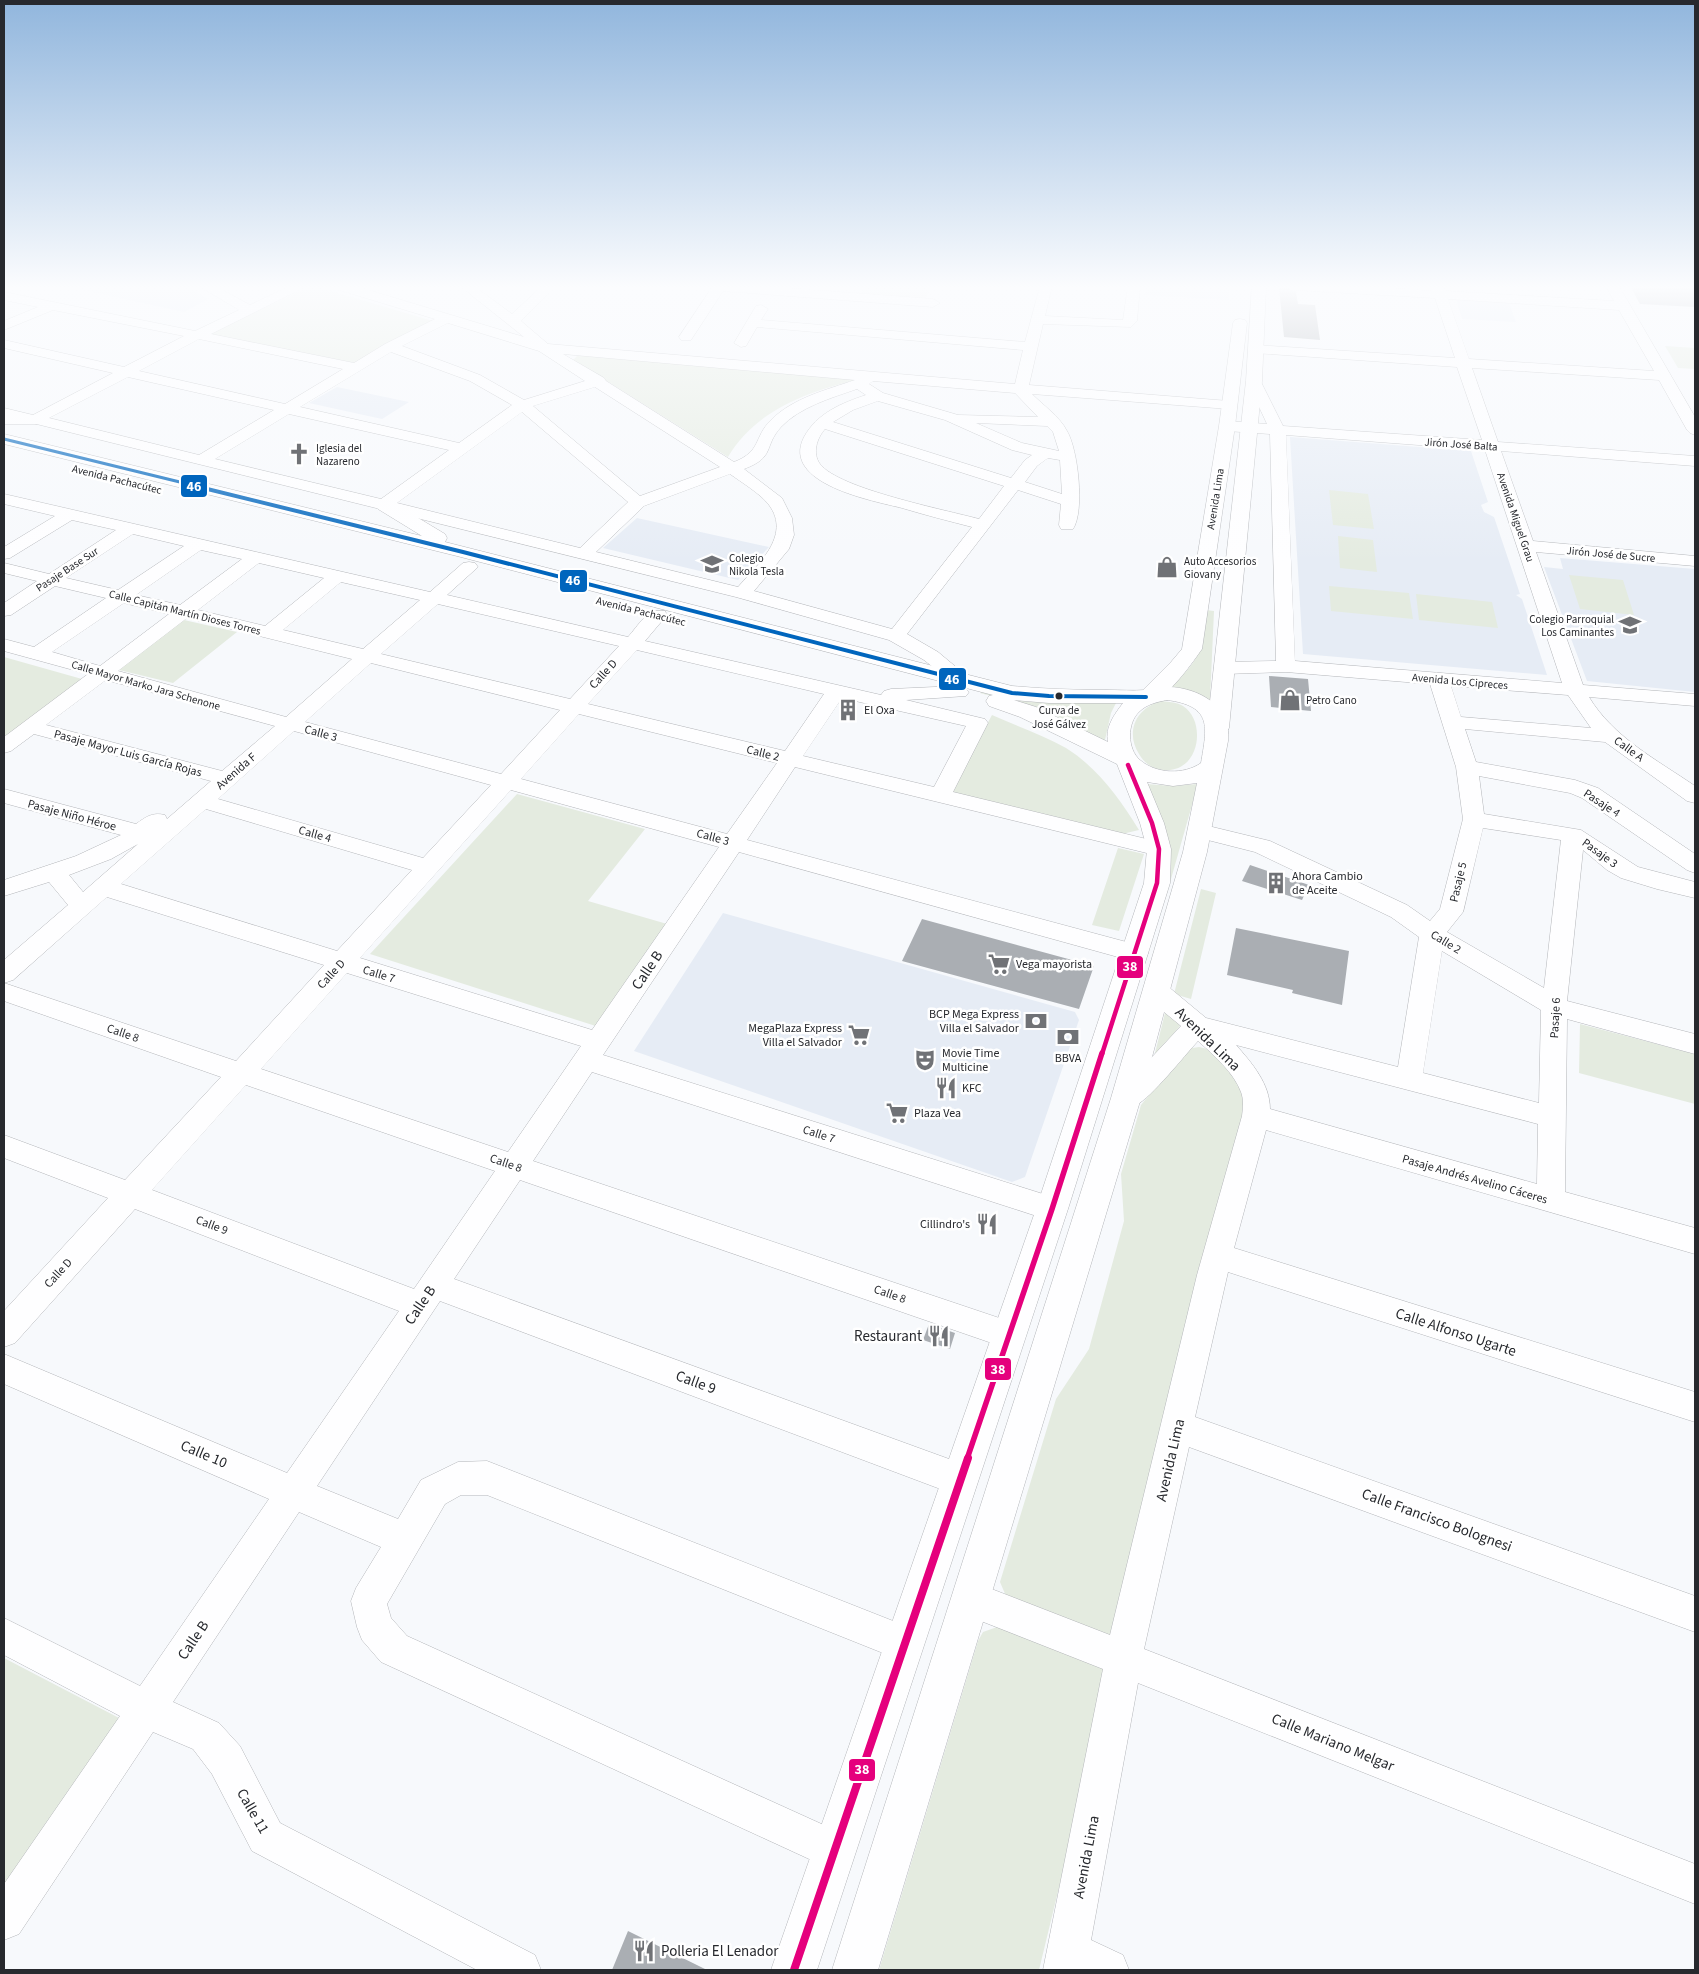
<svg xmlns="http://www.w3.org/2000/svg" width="1699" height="1974" font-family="'Source Sans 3',sans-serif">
<rect width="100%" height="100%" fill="#f7f9fc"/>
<path fill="#e6ecf5" d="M65,286h121l22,13 -24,13z
M1146,286h83v14l-84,-5z
M1456,299l53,4 7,19 -54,-3z
M337,387l72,15 -27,17 -73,-16z
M1290,437l181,14 17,51 -7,3 3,7 10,5 26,77 -4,1 6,4 25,76 -244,-21z
M637,518l132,29 -31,33 -135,-32z
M1560,558l135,11v123l-108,-11 -43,-114 19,2z
M723,913l352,99 4,8 -54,157 -13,5 -378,-131z"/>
<path fill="#e4ebe0" d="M311,286h3l119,35 -79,42 -145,-29z
M866,286h65l-5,12 -64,-5z
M1665,346l30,2v21l-17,-1z
M578,355l282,24c-50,12 -105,31 -132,78l-155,-97z
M1329,490l39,4 6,35 -41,-4z
M1338,536l35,4 4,32 -37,-4z
M1569,575l54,5 11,35 -54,-6z
M1329,586l80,7 4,26 -82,-8z
M1416,594l76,8 6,26 -79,-8z
M1206,610l8,1 -4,89h-2l-38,-12 -1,-3c33,-22 33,-39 37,-75z
M184,620l53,12 -64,51 -54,-13z
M4,657l78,22 -74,57 -4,-1z
M983,691l133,12 -5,10 -6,27 -3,1 -85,-38 -37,-10z
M1161,701c8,1 16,1 22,5 24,15 17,67 -19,64 -11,-1 -19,-6 -25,-16 -14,-22 -3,-46 22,-53z
M992,715c24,11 51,20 74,33 32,20 54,51 73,82l-17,4 -172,-42z
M1146,784l27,2 25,-2 -31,109z
M517,794l128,35 -57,72 86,25 -72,102 -232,-74z
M1118,848l26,6 -25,77 -27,-6z
M1201,889l15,4 -25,106 -17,-5z
M1167,1005l18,15 -31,37z
M1580,1024l115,30v50l-116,-31z
M1199,1047c29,5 39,35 48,59l-136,532 -105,-42 -6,-14 56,-183 33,-50 35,-128 -3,-47 20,-69 45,-56z
M1000,1626l103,42 5,17 -69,285h-160l99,-329 5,-9z
M4,1658l117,61 -117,167z"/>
<path fill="#aaaeb3" d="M1630,286l65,2v19l-55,-3z
M1279,288h9l8,4 2,12 17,1 5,35 -36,-3z
M1269,676l39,3 3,32 -40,-4z
M1250,865l59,20 -7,15 -60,-19z
M922,919l172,47 -15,43 -177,-48z
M1236,928l113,23 -7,54 -50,-12 1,-3 -66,-15z
M929,1324l26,9 -5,16 -27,-9z
M628,1931l79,39h-95z"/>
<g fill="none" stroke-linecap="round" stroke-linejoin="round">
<g stroke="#b4b6ba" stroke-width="1">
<path id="street" d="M199,286h16l35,19 40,-19h17l-96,48 143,29 31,-19 50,-25 -99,-30 -1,-3h20l169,51 -64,-51h14l38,28 30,-28h14l-35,35 27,23 467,40 8,-34 -266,-23 -11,19 -5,1 -7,-4 22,-37 5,-1 7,4 -7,11 264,22 15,-56h12l-7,30 78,4 5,-34h12l-3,35 -6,6 -88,-3 -14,61 200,16 5,1 2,3 -2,3 -5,1 -197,-15c11,11 28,23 35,37 11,18 18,80 6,98h-12l-2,-4 2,-21 -43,-14 -111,144 31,18 36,30 -3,4 -6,2 4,4 -3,4 -60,4 79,19 3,4 -35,69 214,52 3,5 -3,5 -8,2 -364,-89 -48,73 398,107 3,6 -3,6 -9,3 -397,-110 -136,203 459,145 4,9 -4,9 -10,3 -460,-149 -59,89 487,164 5,10 -5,10 -11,4 -489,-169 -66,99 517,188 5,12 -5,12 -12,5 -519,-195 -123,185 81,33 23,-39 37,-18 29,-1 429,169 5,13 -5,13 -13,5 -416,-166h-26l-16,9 -58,100 4,14 16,18 441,200 6,14 -6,14 -14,6 -14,-6 -439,-202 -19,-22 -5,-13 -6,-26 5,-13 25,-41 -82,-35 -126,190 46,21 21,23 40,77 255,132 6,15h-64l-225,-119 -40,-77 -19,-25 -40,-17 -134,202 -15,6v-56l116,-168 -116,-61v-37l136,68 129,-187 -265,-115v-30l283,119 112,-162 -264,-102 -120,134 -11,4v-36l104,-113 -104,-40v-23l121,45 96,-103 -217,-76v-41l64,-55 -19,-23 -45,14v-16l72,-24 45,-21 -117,-32v-14l132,35c10,-7 16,-12 29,-9l2,4 44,-38 -177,-47 -23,17 -7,2v-16l84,-63 -84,-23v-12l30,8 72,-49 -51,-12 -44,29 -7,1v-13l33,-22 -33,-8v-10l45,11 67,-44 -44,-10 -62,38 -6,1v-12l51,-31 -51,-12v-10l426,98 33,-29 6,-1 6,1 3,4 -31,28 181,42c10,-11 20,-30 37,-26l2,4 -22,26 236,54 3,-4 7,-2 66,-3 -33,-26 -35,-20 -153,-43 -732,-181v-8l29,7 80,-42 -109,-25v-8l120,27 60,-31 -131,-26 -49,20v-9l34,-14 -34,-7v-8l191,39 44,-21zM448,323l91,28 46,30 -61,19 -44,-25 -78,-29zM199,339l144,30 -58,35 -146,-33zM391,352l79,29 42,24 -53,38 -159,-36zM563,354l292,26c-29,10 -62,18 -84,40 -18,18 -9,31 -37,42l-128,-81 -2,-3zM128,377l146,33 -75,45 -150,-37zM873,381l142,12 23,24 -80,-2 -75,-22 -14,-9zM595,387l125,80 -80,29 -107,-90zM857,389l9,6c-24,8 -49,18 -62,42 -24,47 70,64 98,71 23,7 47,13 70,19l-80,102 -138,-38 35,-42 5,-14 -2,-17 -10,-20 -38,-29c32,-12 19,-22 37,-42 19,-20 50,-29 76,-38zM878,401l67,19 67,30 20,5 -7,5 -14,18 -178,-56 20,-12zM522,412l106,90 -48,46 -183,-45zM289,414l160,36 -68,49 -166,-40zM976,423l71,3 6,6 6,19 -37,-8zM825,429l179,57 -25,33c-33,-9 -140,-30 -159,-55 -8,-11 -3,-26 5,-35zM1048,458l12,2 2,34 -37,-12 12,-16zM730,474c11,8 31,20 39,31 23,31 -12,60 -31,82l-142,-35 48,-46zM133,534l51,12 -66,44 -52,-12zM201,550l41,9 -62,46 -44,-10zM259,563l65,15 -59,48 -67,-16zM341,582l79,18 -57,49 -80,-19zM124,603l45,11 -69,52 -48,-14zM438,604l181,42 -49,53 -189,-45zM187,618l165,41 -66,58 -168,-46zM637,650l187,44 -39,57 -197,-47zM371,663l189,47 -59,64 -196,-52zM106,680l169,46 -53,45 -176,-46zM842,698l124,28 -32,61 -131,-31zM579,714l198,49 -50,71 -206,-55zM294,731l197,54 -68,73 -205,-59zM511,790l208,57 -127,183 -232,-72zM206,809l206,61 -75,81 -216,-67zM138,844l-55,48 -14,-17 42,-16zM107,897l217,68 -88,96 -232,-78 9,-3zM347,973l234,73 -73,106 -247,-83zM246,1085l249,86 -81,118 -262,-99z
M713,286h47l173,13 7,4 -7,4 -210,-16 -32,49h-10l-2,-3z
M1288,286h73l71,5 -1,-5h12l2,5 169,10 -8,-15h13l76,131v18l-5,-2 -3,-3 -28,-50 -187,-12 26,74 197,14v10l-194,-15 32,90 162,15v10l-159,-14 47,133 112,9v12l-106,-9c24,40 68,63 106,89v17l-8,-2 -82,-59 -140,-13 11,33 99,18 23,8 97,66v19l-8,-3 -105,-72 -12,-5 -91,-17 5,38 97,16 57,37 57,15v16l-38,-9 -36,-11 -14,-8 -24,-20 -16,151 128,33v20l-128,-35 -2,173 130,36v26l-429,-124 -32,118 461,144v30l-467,-150 -33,145 500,179v36l-506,-185 -45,202 551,215v40l-557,-221 -47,257 32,15 6,15h-86l60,-301 -145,-57 -5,-13 5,-13 13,-5 139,54 87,-360 45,-159c1,-8 2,-16 -1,-24 -7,-19 -27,-37 -43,-51 -15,16 -45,55 -63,65 -6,3 -12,2 -19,0l-3,-8 3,-8 22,-18 43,-46 -34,-28 -4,-7 4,-7 9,-2 9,2 41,34 192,49 21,-130 -28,-20 -136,-65 -63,-16 -3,-5 3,-5 8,-2 70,17 137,64 23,16 10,-12 23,-90 -7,-52 -26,-83 -144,-12 -62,2 -7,-2 -3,-4 3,-4 7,-2 52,-1 -6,-227 -43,-3 -5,-2 -3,-3 3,-3 5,-2 40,3 -20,-43 2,-3h10l24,48 199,14 -25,-73 -202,-14 -7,-4 7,-4 200,13 -20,-60 -141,-8zM1448,299l171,11 35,61 -185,-12zM1286,435l199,15 77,233 -267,-22zM1451,686l117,9 23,33 -130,-11zM1483,828l78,12 -17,148 -97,-56 16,-20zM1442,951l99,59 -2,93 -116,-30zM1236,1045l302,79 -1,60 -267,-75c0,-25 -18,-46 -34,-64z"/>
</g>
<g stroke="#b4b6ba" stroke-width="1">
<path id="secondary" d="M1252,286h14l-4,95 -33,347 -3,5 -8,2 -8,-2 -3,-5 39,-347z
M1240,319l5,1 2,3 -12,103 -33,223c-9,13 -30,42 -44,50 -6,2 -11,1 -16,0l-3,-5 32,-32 11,-13 37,-223 14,-103 2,-3z"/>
</g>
<g stroke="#b4b6ba" stroke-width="1">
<path id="primary" d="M4,414l36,2 2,4 -2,4h-36z
M4,434l418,102 -44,-27 -3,-4 3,-4 6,-1 6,1 55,33 2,4 -2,4 567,144c32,3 64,4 96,4 12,0 25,1 38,0 7,0 15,-4 23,-3 31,1 63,20 59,54l-21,111 -66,246 -263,872h-46l279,-872 72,-246 14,-69 -24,3 -26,-4 17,41 7,26 -1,34 -102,326 -251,761h-46l265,-761 108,-326 3,-34 -7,-26 -23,-59 -97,-47 -31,-11 -3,-5 3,-5 4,-1 -536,-139 -453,-112zM1014,700l35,3h74c-9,12 -18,24 -15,39l-72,-35zM1167,700c46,6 40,27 34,63 -17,12 -45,11 -61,-3 -13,-11 -13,-37 -1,-48 8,-8 18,-10 28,-12z"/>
</g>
<use href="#street" fill="#fefeff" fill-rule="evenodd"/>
<use href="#secondary" fill="#fefeff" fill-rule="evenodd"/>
<use href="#primary" fill="#fefeff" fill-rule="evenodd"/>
<g stroke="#fff" stroke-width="5">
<path id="bus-1-far1" d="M4,439l184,45"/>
</g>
<g stroke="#fff" stroke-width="6">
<path id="bus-1" d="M183,483l280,69 549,141 37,3 97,1"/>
</g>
<g stroke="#fff" stroke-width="8">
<path id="bus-2-far2" d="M1102,1054l55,-171 2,-34 -7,-26 -24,-58"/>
</g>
<g stroke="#fff" stroke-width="9">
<path id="bus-2-far1" d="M967,1459l85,-250 50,-156"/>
</g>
<g stroke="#fff" stroke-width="11">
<path id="bus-2" d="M794,1970l174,-512"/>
</g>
<use href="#bus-1-far1" stroke="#0065bd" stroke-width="3"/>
<use href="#bus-1" stroke="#0065bd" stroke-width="4"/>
<use href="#bus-2-far2" stroke="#e5007d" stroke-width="4.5"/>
<use href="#bus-2-far1" stroke="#e5007d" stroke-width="5.5"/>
<use href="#bus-2" stroke="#e5007d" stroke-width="8"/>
</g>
<linearGradient id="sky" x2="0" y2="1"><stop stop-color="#91b6dd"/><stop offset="0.51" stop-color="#fbfcfe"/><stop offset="1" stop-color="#fbfcfe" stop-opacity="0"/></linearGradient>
<rect width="1699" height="563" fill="url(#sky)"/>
<defs>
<g id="church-bare" transform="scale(1.725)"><path d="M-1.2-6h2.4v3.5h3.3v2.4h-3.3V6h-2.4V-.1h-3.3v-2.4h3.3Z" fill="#707276" stroke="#fff" stroke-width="2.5" paint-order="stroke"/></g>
<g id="school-bare" transform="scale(1.725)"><path d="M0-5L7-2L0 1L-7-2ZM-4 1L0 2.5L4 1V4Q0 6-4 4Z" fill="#707276" stroke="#fff" stroke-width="2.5" paint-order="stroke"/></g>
<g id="shop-bare" transform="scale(1.725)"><path d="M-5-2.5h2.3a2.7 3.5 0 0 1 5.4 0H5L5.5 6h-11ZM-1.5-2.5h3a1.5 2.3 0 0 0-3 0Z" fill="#707276" stroke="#fff" stroke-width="2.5" paint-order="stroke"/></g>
<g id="building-bare" transform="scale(1.725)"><path d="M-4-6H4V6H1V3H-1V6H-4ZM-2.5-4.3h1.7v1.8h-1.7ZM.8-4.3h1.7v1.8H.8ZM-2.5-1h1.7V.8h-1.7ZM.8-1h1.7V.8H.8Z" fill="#707276" stroke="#fff" stroke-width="2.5" paint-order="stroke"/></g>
<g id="supermarket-bare" transform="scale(1.725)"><path d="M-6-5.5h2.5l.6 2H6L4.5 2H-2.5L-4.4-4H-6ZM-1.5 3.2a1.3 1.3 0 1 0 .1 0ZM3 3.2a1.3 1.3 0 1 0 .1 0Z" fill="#707276" stroke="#fff" stroke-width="2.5" paint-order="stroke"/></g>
<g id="bank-bare" transform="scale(1.725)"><path d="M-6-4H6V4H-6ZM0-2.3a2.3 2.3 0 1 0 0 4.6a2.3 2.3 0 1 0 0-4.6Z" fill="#707276" stroke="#fff" stroke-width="2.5" paint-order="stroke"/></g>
<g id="theatre-bare" transform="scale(1.725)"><path d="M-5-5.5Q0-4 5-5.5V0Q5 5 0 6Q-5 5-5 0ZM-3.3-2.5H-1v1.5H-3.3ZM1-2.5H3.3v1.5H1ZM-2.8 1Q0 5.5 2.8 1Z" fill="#707276" stroke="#fff" stroke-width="2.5" paint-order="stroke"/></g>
<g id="restaurant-bare" transform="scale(1.725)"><path d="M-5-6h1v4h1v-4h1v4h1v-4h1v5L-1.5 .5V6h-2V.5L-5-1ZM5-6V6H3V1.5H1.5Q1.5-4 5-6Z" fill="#707276" stroke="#fff" stroke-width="2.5" paint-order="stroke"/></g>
</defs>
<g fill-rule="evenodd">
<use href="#church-bare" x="299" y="454"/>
<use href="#school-bare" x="712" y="564"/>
<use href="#shop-bare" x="1167" y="567"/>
<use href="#school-bare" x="1630" y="625"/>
<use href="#shop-bare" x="1290" y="700"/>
<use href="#building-bare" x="848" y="710"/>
<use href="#building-bare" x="1276" y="883"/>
<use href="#supermarket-bare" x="999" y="964"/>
<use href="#bank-bare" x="1036" y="1021"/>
<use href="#supermarket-bare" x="859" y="1035"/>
<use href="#bank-bare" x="1068" y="1037"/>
<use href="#theatre-bare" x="925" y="1060"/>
<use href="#restaurant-bare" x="946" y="1088"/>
<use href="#supermarket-bare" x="897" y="1113"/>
<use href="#restaurant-bare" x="987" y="1224"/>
<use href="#restaurant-bare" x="939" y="1336"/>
<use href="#restaurant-bare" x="644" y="1951"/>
</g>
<circle fill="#27292e" stroke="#fff" stroke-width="2" cx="1059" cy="696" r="4.5"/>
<g text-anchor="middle" stroke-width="5" stroke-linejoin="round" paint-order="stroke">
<g font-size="11" fill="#27292e" stroke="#fff">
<text transform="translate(1461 444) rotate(4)" y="4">Jirón José Balta</text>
<text transform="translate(117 479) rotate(14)" y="4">Avenida Pachacútec</text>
<text transform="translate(1215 499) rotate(-81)" y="4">Avenida Lima</text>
<text transform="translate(1516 517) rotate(71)" y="4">Avenida Miguel Grau</text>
<text transform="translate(1611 554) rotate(5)" y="4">Jirón José de Sucre</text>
<text transform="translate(67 569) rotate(-33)" y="4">Pasaje Base Sur</text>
<text transform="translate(641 611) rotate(14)" y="4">Avenida Pachacútec</text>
<text transform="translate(185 612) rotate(14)" y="4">Calle Capitán Martín Dioses Torres</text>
<text transform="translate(1460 681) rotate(5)" y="4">Avenida Los Cipreces</text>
<text transform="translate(146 685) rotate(16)" y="4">Calle Mayor Marko Jara Schenone</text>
</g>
<g font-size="11" fill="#27292e" stroke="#fff" text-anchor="start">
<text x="316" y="452">Iglesia del<tspan x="316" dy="13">Nazareno</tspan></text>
<text x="729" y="562">Colegio<tspan x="729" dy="13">Nikola Tesla</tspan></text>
<text x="1184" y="565">Auto Accesorios<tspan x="1184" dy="13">Giovany</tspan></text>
<text x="1614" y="623" text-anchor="end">Colegio Parroquial<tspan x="1614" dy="13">Los Caminantes</tspan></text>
<text x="1306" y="704">Petro Cano</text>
</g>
<g font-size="11" fill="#27292e" stroke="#fff">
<text x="1059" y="714">Curva de<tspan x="1059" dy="14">José Gálvez</tspan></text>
</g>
<g font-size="12" fill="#27292e" stroke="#fff">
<text transform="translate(603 674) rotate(-48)" y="4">Calle D</text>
<text transform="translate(321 733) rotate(15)" y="4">Calle 3</text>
<text transform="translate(1629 749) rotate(36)" y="4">Calle A</text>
<text transform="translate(128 753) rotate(15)" y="4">Pasaje Mayor Luis García Rojas</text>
<text transform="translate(763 753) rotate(14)" y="4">Calle 2</text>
<text transform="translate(236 771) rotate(-41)" y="4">Avenida F</text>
<text transform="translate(1602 803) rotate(33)" y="4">Pasaje 4</text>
<text transform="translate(72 815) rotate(15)" y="4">Pasaje Niño Héroe</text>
<text transform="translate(315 834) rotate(16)" y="4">Calle 4</text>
<text transform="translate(713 837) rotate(15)" y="4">Calle 3</text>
<text transform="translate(1600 853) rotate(36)" y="4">Pasaje 3</text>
<text transform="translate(1458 882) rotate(-77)" y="4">Pasaje 5</text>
<text transform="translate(1446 942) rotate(31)" y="4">Calle 2</text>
<text transform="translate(331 974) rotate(-48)" y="4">Calle D</text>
<text transform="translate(379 974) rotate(17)" y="4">Calle 7</text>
<text transform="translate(1555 1018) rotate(-87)" y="4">Pasaje 6</text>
<text transform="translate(123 1033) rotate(19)" y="4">Calle 8</text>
<text transform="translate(819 1134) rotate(18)" y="4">Calle 7</text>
<text transform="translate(506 1163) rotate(19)" y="4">Calle 8</text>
<text transform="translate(1475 1179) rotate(16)" y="4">Pasaje Andrés Avelino Cáceres</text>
<text transform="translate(212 1225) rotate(21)" y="4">Calle 9</text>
<text transform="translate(58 1273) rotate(-48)" y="4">Calle D</text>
<text transform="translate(890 1294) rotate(19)" y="4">Calle 8</text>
</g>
<g font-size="12" fill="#27292e" stroke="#fff" text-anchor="start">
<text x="864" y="714">El Oxa</text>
<text x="1292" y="880">Ahora Cambio<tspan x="1292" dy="14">de Aceite</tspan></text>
<text x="1016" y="968">Vega mayorista</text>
<text x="1019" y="1018" text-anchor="end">BCP Mega Express<tspan x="1019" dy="14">Villa el Salvador</tspan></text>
<text x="842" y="1032" text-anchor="end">MegaPlaza Express<tspan x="842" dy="14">Villa el Salvador</tspan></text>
<text x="942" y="1057">Movie Time<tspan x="942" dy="14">Multicine</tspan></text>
<text x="1068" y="1062" text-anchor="middle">BBVA</text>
<text x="962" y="1092">KFC</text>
<text x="914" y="1117">Plaza Vea</text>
<text x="970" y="1228" text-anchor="end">Cillindro's</text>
</g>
<g font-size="15" fill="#27292e" stroke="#fff">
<text transform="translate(647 970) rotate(-56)" y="5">Calle B</text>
<text transform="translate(1208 1039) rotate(44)" y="5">Avenida Lima</text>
<text transform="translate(420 1305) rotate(-56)" y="5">Calle B</text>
<text transform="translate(1456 1332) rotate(18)" y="5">Calle Alfonso Ugarte</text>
<text transform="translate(696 1382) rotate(20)" y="5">Calle 9</text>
<text transform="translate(204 1454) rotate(23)" y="5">Calle 10</text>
<text transform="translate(1170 1460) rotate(-77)" y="5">Avenida Lima</text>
<text transform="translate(1437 1520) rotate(20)" y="5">Calle Francisco Bolognesi</text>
<text transform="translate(193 1640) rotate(-56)" y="5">Calle B</text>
<text transform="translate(1333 1742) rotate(22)" y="5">Calle Mariano Melgar</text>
<text transform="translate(253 1811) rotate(60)" y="5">Calle 11</text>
<text transform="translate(1086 1857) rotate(-79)" y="5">Avenida Lima</text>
</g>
<g font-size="15" fill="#27292e" stroke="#fff" text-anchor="end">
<text x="922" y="1341">Restaurant</text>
<text x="661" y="1956" text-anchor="start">Polleria El Lenador</text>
</g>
</g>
<g stroke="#fff" stroke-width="2">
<rect x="180" y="474" width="28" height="24" rx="5" fill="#0065bd"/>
<rect x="559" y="569" width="29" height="24" rx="5" fill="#0065bd"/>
<rect x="938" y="667" width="29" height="24" rx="5" fill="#0065bd"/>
<rect x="1116" y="955" width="28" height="24" rx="5" fill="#e5007d"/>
<rect x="984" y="1357" width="28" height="24" rx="5" fill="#e5007d"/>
<rect x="848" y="1758" width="28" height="24" rx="5" fill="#e5007d"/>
</g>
<g font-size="14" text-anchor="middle" font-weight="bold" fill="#fff">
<text x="194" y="491">46</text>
<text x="573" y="585">46</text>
<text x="952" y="684">46</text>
<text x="1130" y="971">38</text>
<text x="998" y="1374">38</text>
<text x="862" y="1774">38</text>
</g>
<rect width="1699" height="1974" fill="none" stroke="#27292e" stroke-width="10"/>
</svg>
